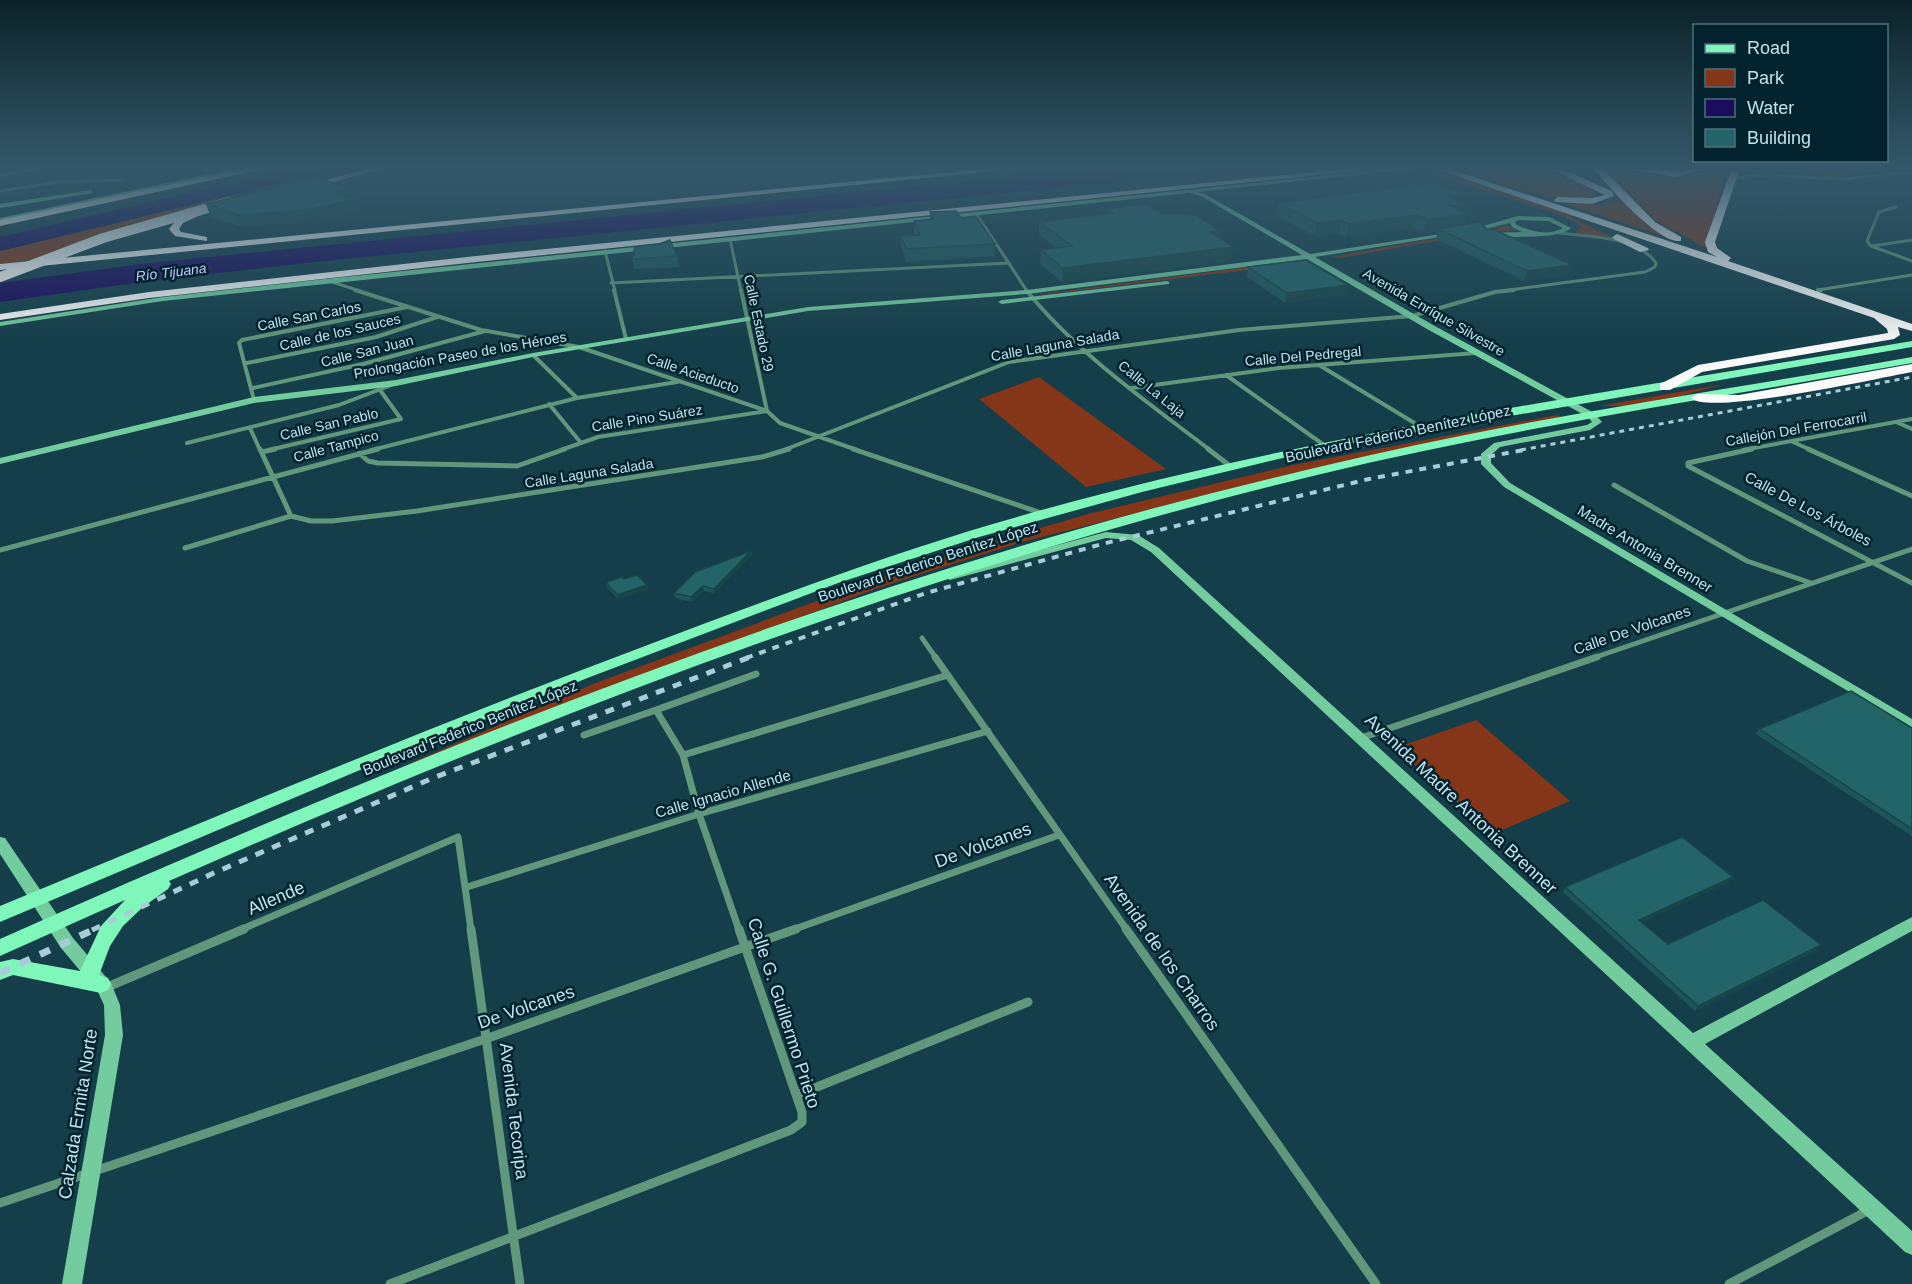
<svg xmlns="http://www.w3.org/2000/svg" width="1912" height="1284" font-family="Arial,sans-serif">
<rect width="100%" height="100%" fill="#143e49"/>
<path fill="#853619" d="M1454,168h88l52,22 3,4c-31,18 -110,-16 -143,-26z
M1604,168l58,8 48,-4 3,-4h13l-20,80 -51,-28z
M1752,168h153l-69,8z
M1437,171l120,39 63,31 -45,-8 6,-7 -18,-10 -133,-43z
M247,192l-145,43 -74,26 -28,3v-13z
M1620,197l27,29 22,12 -107,-35 42,2z
M1506,226l10,4 -40,4 -137,24 -8,-1z
M1296,261l9,2 -265,32 2,-1z
M1039,377l127,92 -80,18 -107,-88z
M1725,384l-82,22h-44z
M1557,415l4,2 -237,49 -302,76 -144,46 -474,178 189,-82 313,-116 182,-54 205,-49z
M1476,720l94,81 -77,33 -98,-86z"/>
<path fill="#1b0c5c" d="M296,168h47l-343,83v-14z
M1099,168h157l-941,94 -167,19 -148,21v-19l149,-20z"/>
<g fill="none" stroke-linecap="round" stroke-linejoin="round">
<path stroke="#61977a" stroke-width="3" d="M1745,168l13,4
M1731,179l26,-4 87,4 68,-7
M0,191l58,-9 65,-2
M976,213l51,78
M730,239l11,52
M1871,246l-4,-5 12,-29 17,-5
M1871,246l41,15
M1872,246l40,-6
M605,251l10,40
M329,281l31,10
M611,283l398,-20
M1818,290l94,-15
M1502,291l143,-19 10,-5 1,-4c-19,-27 -67,-26 -97,-30"/>
<path stroke="#61977a" stroke-width="4" d="M355,290l126,40 98,17 188,64 13,12 77,27
M614,290l12,49
M1026,290c51,63 120,111 184,160
M1818,290h3
M533,355l44,43
M247,363l129,-26 61,-20
M1319,365l102,62
M1226,375l98,70
M253,388l110,-24 122,-33
M1132,388l147,-20 197,-15
M254,400l-15,-57 3,-3 165,-33
M549,404l32,39
M1896,422l16,7
M250,428l10,22
M1793,442l18,8
M187,443l152,-38 55,-21
M269,450l132,-31 -21,-29
M372,450l205,-52 100,-16
M561,450l37,-13 169,-26 -26,-121
M784,450l225,-88 230,-32 173,-14 83,-24 19,-2
M1743,450l169,-31"/>
<path stroke="#61977a" stroke-width="5" d="M260,449l31,67
M853,449l191,65
M1208,449l22,17
M1752,449l-64,14v3l224,117
M1808,449l104,47
M262,452l13,-3
M359,453l9,8 10,2 139,3 48,-17
M1614,485l133,76 64,22
M185,548l106,-32 20,5h21l85,-10 345,-54 27,-8
M0,550l378,-101
M922,638l14,20
M1593,658l319,-109"/>
<path stroke="#61977a" stroke-width="7" d="M935,657l192,273
M584,735l72,-25
M1361,738l236,-81
M683,755l265,-80
M467,887l232,-73 289,-83
M240,930l218,-93 13,93
M739,930l-40,-116 -16,-59 -27,-45 100,-36
M792,930l267,-95"/>
<path stroke="#61977a" stroke-width="9" d="M471,929l49,355
M1126,929l250,355
M105,988l139,-59
M797,1095l231,-93
M0,1203l488,-165 308,-109
M390,1284l401,-154 11,-8v-10l-63,-183
M1729,1284l140,-74"/>
<path fill="#72cc9e" fill-rule="evenodd" d="M31,168h14l-45,9v-4z
M238,168h12l-250,54v-4z
M1399,168h21l-222,24 7,2 105,60 144,-22v2l-2,1 -137,22 118,68 161,88 8,9 -12,8 -90,17 -9,8v8l19,20 402,236v10l-408,-242 -23,-23v-10l13,-11 93,-18 5,-3 -4,-5 -161,-88 -120,-70 -280,35 -219,17 -275,46 -137,29 -142,17 -254,61v-6l254,-61 142,-17 137,-27 275,-46 219,-17 275,-35 -101,-59 -12,-3 -1026,108 -163,25v-4l163,-25 162,-18z
M91,190l2,3 -93,15v-4z
M1518,216l31,1 22,11c-13,12 -62,8 -82,9l-3,-2 3,-2 33,-1 -10,-5 -2,-4 -38,9 -3,-2zM1519,220l29,1 15,7c-14,8 -32,4 -46,-3l-2,-3z
M1167,281l2,1v2l-167,20 -4,-2 4,-2z
M1106,532l32,3 21,13 534,485 219,-116v14l-207,113 207,187v24l-7,-3 -754,-700 -20,-12 -25,-2 -156,42 -6,-3 2,-2z
M0,837l5,1 68,100 38,45 9,22 3,30 -41,249h-20l43,-249 -1,-30 -6,-13 -37,-44 -61,-94z"/>
<path fill="#7ff6ba" fill-rule="evenodd" d="M1912,341v6l-588,101 -182,44 -163,45 -141,46 -248,94 -230,93 -360,152v-16c217,-90 434,-181 653,-263 104,-39 207,-78 313,-111 308,-94 629,-137 946,-191z
M1912,357v6c-199,36 -399,64 -595,112 -396,95 -776,242 -1148,406l2,3 -3,5 -25,18 -20,19 -13,20 -11,29 9,3 3,6 -3,6 -7,3 -88,-18 -13,5v-18l13,-3 67,12 21,-45 24,-26 -125,56v-17c374,-166 755,-323 1151,-430 104,-27 209,-53 314,-74 148,-30 298,-51 447,-78z"/>
<path fill="#fafafa" fill-rule="evenodd" d="M249,168h18l-267,58v-6z
M369,168h14l-77,22 -4,-3z
M993,168h32l-1025,102v-6z
M1355,168h31l-910,94 -327,36 -149,22v-6l149,-22 327,-36z
M1433,168h13l271,89 -9,-5 -3,-10 27,-74h8l-25,74 2,6 14,10 -3,3 184,63v7l-14,-4 2,8 -6,4 -192,33 -32,18h-10v-6l38,-19 190,-32 -1,-4 -13,-11z
M1548,168h11l53,23 2,5 -22,8 -37,-2 -1,-2 4,-3 34,1 13,-3z
M1593,168h9l53,54 26,15v4c-23,3 -73,-55 -88,-73z
M1622,168l53,3 35,-3 -35,9z
M197,211l8,2 -22,10 -4,6 2,3 26,5v4l-32,-5 -6,-7 8,-10z
M1617,234l31,14 1,2 -9,2 -26,-13 -2,-2z
M1912,364v8c-33,6 -204,44 -221,26l6,-4 42,1z"/>
<path stroke="#a8cdd9" stroke-width="3" stroke-dasharray="5 5" stroke-linecap="butt" d="M1521,450l391,-73"/>
<path stroke="#a8cdd9" stroke-width="4" stroke-dasharray="7 7" stroke-linecap="butt" d="M746,658l180,-65 176,-49 267,-65 160,-30"/>
<path stroke="#a8cdd9" stroke-width="5" stroke-dasharray="9 9" stroke-linecap="butt" d="M92,930l124,-58 217,-94 317,-121"/>
<path stroke="#a8cdd9" stroke-width="7" stroke-dasharray="11 11" stroke-linecap="butt" d="M0,973l95,-44"/>
<path stroke="#fafafa" stroke-width="10" d="M0,277l103,-39 126,-36"/>
</g>
<path fill="#1d5659" d="M348,189l4,10h2l4,12 -45,11 -72,5 -31,-11 -4,-12z
M1459,201l5,11 4,2 -3,11 22,4 85,36 -3,10 -45,6 -88,-42 2,-8 -14,2 -10,-5 -68,9 -7,-4 -24,3 -39,-21 2,-12z
M1107,209l53,4 60,18v7l11,23 -169,21 -22,-18 1,-14 15,-2 -17,-14v-12l67,-8z
M930,212l31,6 34,26 -1,12 -87,6 -6,-14 -1,-12 15,-1 -1,-3v-11l16,-1z
M677,256l2,11 -45,2 -2,-10z
M1248,267l98,28 -61,8 -38,-26z
M751,551l1,4 -38,38 -10,-2 -12,11 -17,-4 -1,-5z
M624,579l23,6 1,5 -30,9 -11,-12 -1,-5z
M1912,728v108l-156,-102 3,-5z
M1733,877l-3,5 -88,40 26,22 149,6 -122,61 -132,-119 2,-5z"/>
<path fill="#184648" d="M347,187l5,12h2l4,12 -45,11 -72,5 -5,-12 101,-22 7,-5z
M1461,194l-3,11 8,-1 -3,10h5l-3,12 -26,3 -1,2 -14,2 3,-13 21,-24z
M1417,215l-3,13 -68,9 3,-13z
M1341,220l-2,13 -24,3 2,-13z
M1220,231l-1,13 -8,-12z
M1233,247l-2,14 -169,21 1,-14z
M1572,265l-3,10 -45,6 3,-10z
M1348,285l-2,10 -61,8 2,-10z
M751,551l1,4 -38,38v-4z
M647,585l1,5 -30,9 -1,-4z
M703,586l1,5 -12,11 -1,-5z
M1733,877l-3,5 -94,43 3,-5z
M1821,945l-4,5 -122,61 3,-5z"/>
<path fill="#226467" stroke="#184648" stroke-width="1.5" d="M317,178l30,9 -3,1 5,1 -12,4 17,6 -45,11 -73,5 -30,-11z
M1435,182l26,12 -13,2 18,8 -15,2 17,8 -41,6 -10,-5 -68,9 -8,-4 -24,3 -39,-20z
M1146,204l14,9 36,2 24,16 -9,1 22,15 -170,21 -22,-18 31,-4 -33,-24 74,-9 -6,-4z
M956,211l5,7 15,-1 19,27 -88,5 -7,-13 20,-1 -6,-14 20,-2 -4,-7z
M1479,222l8,7 8,1 77,35 -45,6 -88,-42z
M670,240l7,16 -45,3 3,-12 24,-3z
M1306,260l42,25 -61,8 -39,-26z
M751,551l-37,38 -11,-3 -12,11 -17,-4 21,-21z
M637,575l10,10 -30,10 -11,-13 16,-5 2,2z
M1851,691l61,37v101l-153,-100z
M1682,837l51,40 -94,43 29,24 95,-44 58,45 -123,61 -133,-119z"/>
<linearGradient id="sky" x2="0" y2="1"><stop stop-color="#0b2228"/><stop offset="0.48" stop-color="#34586a"/><stop offset="1" stop-color="#34586a" stop-opacity="0"/></linearGradient>
<rect width="1912" height="348" fill="url(#sky)"/>
<g text-anchor="middle" stroke-width="5" stroke-linejoin="round" paint-order="stroke">
<g font-size="14" font-style="italic" fill="#bfc5fb" stroke="#02232d">
<text transform="translate(171 272) rotate(-7)" y="5">Río Tijuana</text>
</g>
<g font-size="14" fill="#bfe3ef" stroke="#02232d">
<text transform="translate(1434 312) rotate(30)" y="5">Avenida Enríque Silvestre</text>
<text transform="translate(309 316) rotate(-11)" y="5">Calle San Carlos</text>
<text transform="translate(759 323) rotate(78)" y="5">Calle Estado 29</text>
<text transform="translate(340 332) rotate(-13)" y="5">Calle de los Sauces</text>
<text transform="translate(1055 345) rotate(-10)" y="5">Calle Laguna Salada</text>
<text transform="translate(367 351) rotate(-14)" y="5">Calle San Juan</text>
<text transform="translate(460 355) rotate(-10)" y="5">Prolongación Paseo de los Héroes</text>
<text transform="translate(1303 356) rotate(-5)" y="5">Calle Del Pedregal</text>
<text transform="translate(693 373) rotate(19)" y="5">Calle Acieducto</text>
<text transform="translate(1152 389) rotate(39)" y="5">Calle La Laja</text>
<text transform="translate(647 418) rotate(-9)" y="5">Calle Pino Suárez</text>
<text transform="translate(329 424) rotate(-13)" y="5">Calle San Pablo</text>
<text transform="translate(1796 429) rotate(-10)" y="5">Callejón Del Ferrocarril</text>
<text transform="translate(336 446) rotate(-15)" y="5">Calle Tampico</text>
<text transform="translate(589 473) rotate(-9)" y="5">Calle Laguna Salada</text>
</g>
<g font-size="15" fill="#bfe3ef" stroke="#02232d">
<text transform="translate(1398 434) rotate(-12)" y="5">Boulevard Federico Benítez López</text>
<text transform="translate(1808 509) rotate(28)" y="5">Calle De Los Árboles</text>
<text transform="translate(1645 549) rotate(31)" y="5">Madre Antonia Brenner</text>
<text transform="translate(928 562) rotate(-18)" y="5">Boulevard Federico Benítez López</text>
<text transform="translate(1632 630) rotate(-19)" y="5">Calle De Volcanes</text>
<text transform="translate(470 728) rotate(-22)" y="5">Boulevard Federico Benítez López</text>
<text transform="translate(723 794) rotate(-16)" y="5">Calle Ignacio Allende</text>
</g>
<g font-size="18" fill="#bfe3ef" stroke="#02232d">
<text transform="translate(1461 804) rotate(43)" y="6">Avenida Madre Antonia Brenner</text>
<text transform="translate(983 845) rotate(-20)" y="6">De Volcanes</text>
<text transform="translate(276 898) rotate(-23)" y="6">Allende</text>
<text transform="translate(1162 952) rotate(55)" y="6">Avenida de los Charros</text>
<text transform="translate(526 1007) rotate(-19)" y="6">De Volcanes</text>
<text transform="translate(784 1013) rotate(72)" y="6">Calle G. Guillermo Prieto</text>
<text transform="translate(514 1111) rotate(83)" y="6">Avenida Tecoripa</text>
<text transform="translate(78 1114) rotate(-81)" y="6">Calzada Ermita Norte</text>
</g>
</g>
<rect x="1693" y="24" width="195" height="138" fill="#02232d" stroke="#4e707b" stroke-width="1.5"/>
<rect x="1705" y="44" width="30" height="9" fill="#7ff6ba" stroke="#4e707b" stroke-width="1.5"/>
<text x="1747" y="54" font-size="18" fill="#bfe3ef">Road</text>
<rect x="1705" y="69" width="30" height="18" fill="#853619" stroke="#4e707b" stroke-width="1.5"/>
<text x="1747" y="84" font-size="18" fill="#bfe3ef">Park</text>
<rect x="1705" y="99" width="30" height="18" fill="#1b0c5c" stroke="#4e707b" stroke-width="1.5"/>
<text x="1747" y="114" font-size="18" fill="#bfe3ef">Water</text>
<rect x="1705" y="129" width="30" height="18" fill="#226467" stroke="#4e707b" stroke-width="1.5"/>
<text x="1747" y="144" font-size="18" fill="#bfe3ef">Building</text>
</svg>
